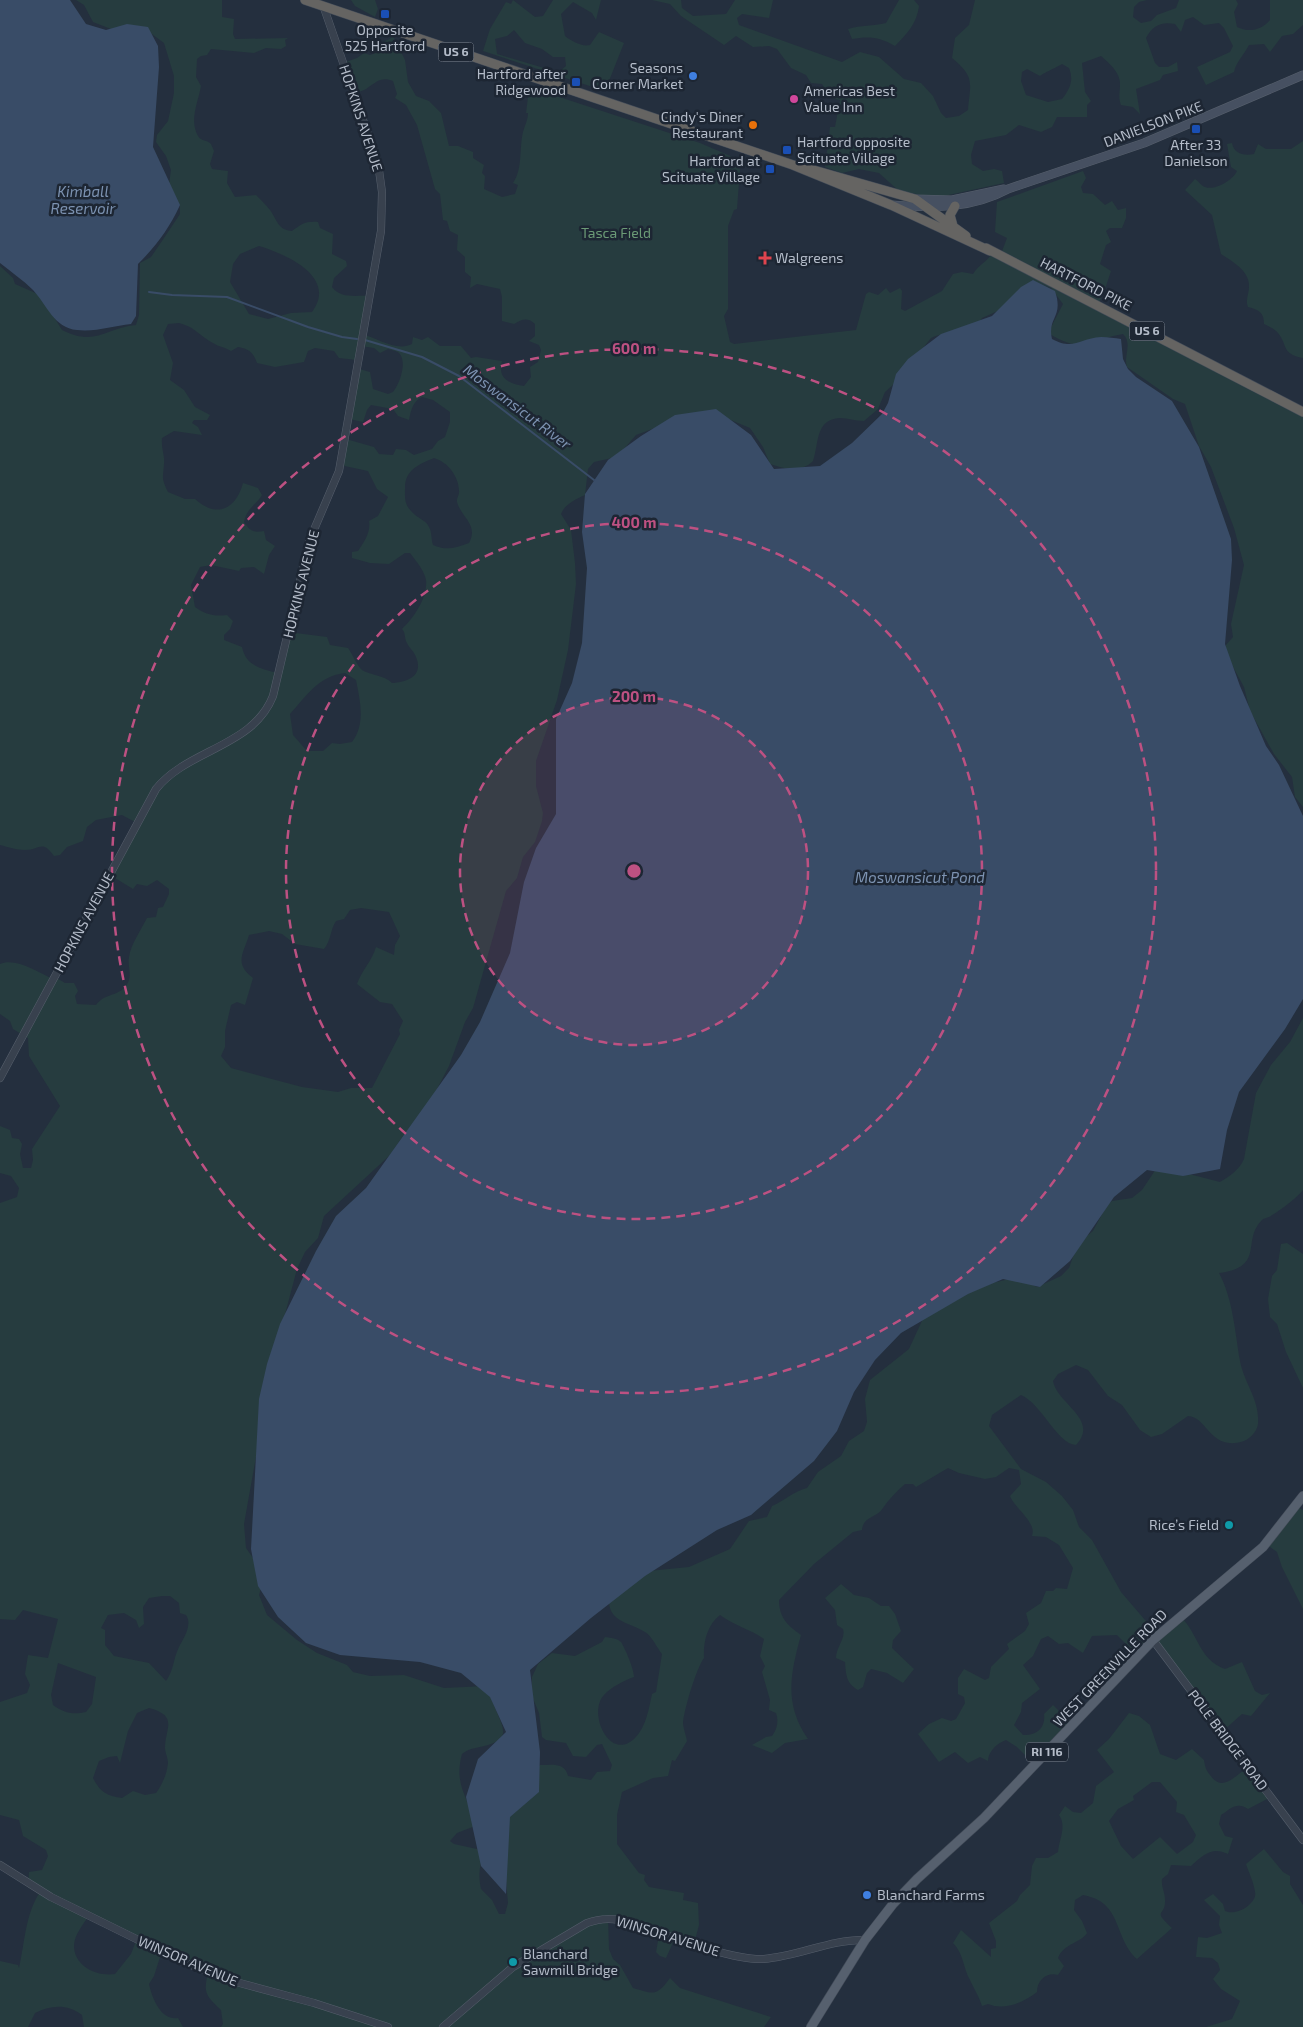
<svg xmlns="http://www.w3.org/2000/svg" width="1303" height="2027" font-family="'Exo 2',sans-serif">
<rect width="100%" height="100%" fill="#242f3e"/>
<path fill="#263c3f" fill-rule="evenodd" d="M76,0h146v17l12,2 -1,15 2,5 53,-1 -3,2 1,6 -5,3 -15,-1 -12,5 -43,-4 -4,6 -6,1 -4,3 -1,18 5,9c-3,17 -12,34 -3,50 2,5 10,4 13,8l3,7 -4,13 2,5 16,2 -1,12 8,14 21,-2c5,5 10,10 14,15 7,10 8,20 22,21 10,-7 13,-10 26,-9l2,6 13,6 -1,20 14,7 1,5 -13,12 -2,9c9,12 23,8 36,9l-6,38c15,4 35,18 50,10l1,-7 9,3 6,-3 12,9h21l10,12 5,-1 26,4c-5,17 7,23 22,25l7,-9 -1,-10 8,-5 3,-12 -2,-5 -10,-4 6,-5v-12c-7,-7 -13,-5 -21,0l-12,-3v-24l-2,-8 -23,-5 -7,4 1,-11 -6,-5v-15l-8,-7 1,-15 -8,-4 -3,-10 -4,-1 -3,-26 -5,-5 -18,-64 -11,-20 -11,-7 2,-4 -4,-13c-12,-5 -18,2 -27,8 -3,2 -9,3 -13,4l-10,-30 14,-5 7,-5 6,2 12,-4v-9l8,-3 2,-5 13,26 3,22 8,14 13,5 12,12 8,33h9l15,6v6l11,7 -2,8 3,3 -1,13 18,8 13,-3 3,-9 -5,-2c10,-14 6,-35 10,-51 2,-7 5,-12 5,-19h-2l2,-16 16,-5 156,51 35,15 6,-2 -4,53 -3,1 -6,16v83l-4,7 6,26 4,2 122,-14 10,-36 3,-2 9,3 8,-7 4,5 10,-5 2,3 -1,18 4,2 37,-20 11,-17 9,-2 11,2c6,-10 15,-12 20,-23l8,3 6,-16 -12,-6 2,-30 86,-31 3,7 -5,9 2,6 10,1 12,11 7,-4 6,9 8,-2v10l-4,10h-12l-4,3 5,11 -5,3 -6,19 11,7 -7,21 -6,12 205,106v397l-8,-10 -3,-20 -18,-23 -24,-43 -6,-24 -19,-35 1,-7 7,-8 -2,-13 13,-59 -10,-37 -23,-61 -12,-21 -14,-42 -12,-5 -46,-32c-4,-11 6,-23 -4,-33 -35,6 -39,21 -75,-1l15,-29 -12,-16 -18,-7 -22,24 -29,13c-8,17 -36,12 -51,20l-36,45 -10,9 -7,17 -14,12c-9,0 -16,-3 -24,-3 -25,1 -21,26 -27,43 -12,12 -28,8 -43,3l-7,-17 -13,-19 -34,-14 -53,11 -27,10 -13,15 -11,8 -18,4 -6,7 -3,26c-9,4 -20,9 -24,19l10,16 4,33 1,21 -8,66 -11,50 -21,61v25l7,27 -1,8 -7,21 -12,15 -6,21 -11,13 -33,117 -8,14 -16,44 -23,44 -23,26 -13,19 -66,61 -6,22 -13,14 -8,17 -23,87 -30,168 2,24 19,27 -6,20 8,20 30,25 20,13 30,12 6,7 17,4 34,-1 40,13 42,-2c4,9 8,19 12,29 5,12 11,23 -7,29 -10,4 -21,3 -29,10 -9,33 8,44 13,72l-18,7 -7,8 4,3 32,7c-7,12 -8,24 -5,38l11,11 7,14h6l3,-11 -6,-71 20,-46 18,-21c12,0 25,-3 28,11l23,4 6,-8 13,-1 2,-6 -10,-21 -5,1 -11,12 -13,-1 -7,-13 -20,-3 -4,-3 -3,-24 -7,-17v-19l6,-13 14,-11 23,3 27,-14 3,-5c6,1 12,1 16,5 4,6 13,27 13,35 -9,3 -23,10 -30,18 -17,18 6,68 31,43 11,-11 14,-30 17,-44l4,-2 6,-38c-5,-6 -10,-18 -17,-22 -14,-9 -36,-10 -36,-31l30,-29 50,-5 41,-18 19,-28 18,-4 5,-11c12,-5 22,-15 35,-18l11,-16 23,-16 8,-15 15,-10 3,-9 -2,-23 5,-19 39,-31 18,-39 40,-27 30,-1 20,-5 20,10 24,-11 8,-8 9,-25 15,-12 14,-26 5,-4 20,-3 10,-8 16,-24 62,16c10,-6 19,-12 24,-23l12,-66 15,-28 19,-23 13,-24v172c-6,8 -25,22 -34,27 -2,1 -5,1 -7,3 -21,21 4,47 -43,53 14,26 16,59 21,88 4,22 20,39 18,63 -1,7 -7,14 -14,17 -34,11 -36,-24 -56,-25l-26,18 -11,3 -11,-7 -18,-25 -14,-9 -20,-26 -12,-5 -18,9 -5,7c4,23 47,38 23,64 -19,-1 -34,-41 -55,-50l-29,20 -3,11 32,43 25,13 16,14 11,14 6,17 13,13 29,52 24,28 15,13 20,-17c19,18 18,43 45,53l17,-7 13,29 7,4 8,-2 -19,23 -9,-2 -18,16 -70,-89 -17,14 -20,-20 -25,1 -9,17 -15,-10 -9,1 -11,-8 -7,3 -8,17 -10,9 17,24 -18,14 -1,9 -7,13 9,10c14,1 23,-8 21,-21l9,-9 20,20 -39,39 -17,-17 -11,-7c-9,3 -18,12 -18,21l-8,-4 -12,6 -13,-11 -16,10 -21,-28 11,-10 13,-6 9,3 5,-2 9,-16 -1,-6 -6,-3v-16l6,-9 21,11 4,-2 2,-11 18,-18 -2,-5 18,-13 4,-7 -3,-11 15,-10 5,-12h7l3,-3 11,1 6,-21 -14,-23 -13,-8 -14,-1c5,-14 -17,-27 -22,-40l11,-12 -2,-14 -10,-2 -13,9 -11,2 -26,-6 -11,-5 -32,19 -3,-3h-8c-9,8 -16,15 -22,24 -6,10 -20,8 -21,22l-9,2 -39,32 -35,36c0,19 10,26 22,35 -11,40 -17,69 7,104l-23,4 -13,10 -20,-8 14,-8 6,-1c5,-6 7,-15 4,-23l-7,-3 1,-10 -8,-28 3,-6 -5,-10 4,-17c-14,-10 -29,-13 -44,-24 -13,10 -17,28 -16,43 -8,11 -19,49 -21,64 0,6 3,13 4,19l-12,20 -3,-1 -4,16 -15,2 -31,14 -5,23v29l22,29 6,2 -1,5 5,7 35,6 -1,7 15,3 1,22 -4,15 -19,-4 -10,22 -6,-2 -4,-4 4,-22 -52,-13 1,32 4,10 7,6 13,23c21,6 23,9 37,-10l10,10 91,29 -7,10h-543l2,-3 -2,-14c-15,-14 -18,-17 -13,-37l-47,-19 -7,22 -5,8c3,14 12,37 29,34l5,9h-99l-2,-12c-15,-11 -30,-10 -47,-2l-7,14h-28v-66l18,4 1,3c6,-26 6,-53 21,-76l-12,-7 1,-13 13,-2 6,-14 -2,-6 -23,-14 -4,-16 -19,-5v-113l27,-9 3,-8 -5,-11 3,-19 20,3 10,-39 -35,-9 -8,10 -15,-1v-416l17,-6 2,-9 -8,-12 -11,-3v-47l10,4 2,8 7,1 3,5 -2,10 3,14h8l2,-8 -1,-11 28,-43 -31,-50 -1,-18 -15,-9 -3,-8 -10,-7v-50c15,-7 38,8 53,15l2,-2 10,6h9l4,8 -3,5 2,8 19,1c9,-12 20,-8 29,-18 9,-10 2,-19 4,-30 2,-13 12,-27 18,-39l9,-1 2,-9 5,-1 6,-13v-5l-12,-9 -10,6 -10,-2 -4,5 -23,-14 27,-52 -15,-8 -26,5 -9,7 -4,14 -16,6 -7,8 -6,1c-12,-17 -14,-6 -29,-6 -8,0 -17,-3 -25,-5v-579l13,12 2,6 25,11 22,35c34,17 43,-2 74,-5l3,-10 1,-52 11,-6 11,-16 18,-27v-9h-5l-7,-13 3,-22 -5,-14 -10,-14 1,-7 11,-14 6,-28v-17l-10,-33 -19,-14h-34l-18,-7 -9,-17zM259,246c27,8 79,31 53,66l-21,1 -23,6 -19,-5 -19,-32 3,-18 7,-10zM179,323c18,5 19,12 34,20 6,4 12,4 18,8l7,-4c11,2 15,5 19,16l18,4 29,-5 4,-11 7,-3 19,3 5,7 18,2 4,-14 13,2 6,5 8,-4c4,1 9,2 11,4 9,9 0,32 -6,39l-5,2 -15,-5 -3,-17 -14,-4 -7,51 14,3 4,-12 4,-5 22,4 5,7 11,4c2,-10 4,-19 13,-23l11,3 17,12v10l-5,15 -7,4 -6,8 -18,6 -8,-5 -10,-1 -3,6 -14,-1 -5,-7 -28,-8 -6,26 28,6 9,18 11,8 -10,19 -9,5c2,11 -5,21 -11,30l-6,1v6l18,5 19,1 16,-11h5c6,8 14,17 16,27 2,17 -12,38 -24,49 4,4 2,9 5,14 2,5 7,8 9,14 8,19 -9,25 -24,26 -8,-8 -22,-8 -30,-13 -5,-4 -10,-17 -14,-22l-18,-3 -3,-8 -39,-5 -11,41c-17,-5 -31,-7 -35,-26l-18,-7v-5l6,-6 3,-8 -6,-6c-13,2 -22,-1 -32,-8l-4,-22 9,-18 11,-2 28,6 2,-3 13,-1 10,7 5,-19 6,-9 -9,-6 -2,-9c-11,2 -14,0 -20,-9 3,-14 11,-16 18,-27l-4,-7 -15,-5c-7,26 -26,36 -48,16h-10l-17,-7c-7,-15 -5,-13 -4,-28 1,-9 -3,-15 -2,-26l12,-7 28,4 -4,-8 -6,-4 2,-3h13l3,-5 -15,-8 -11,-17 -14,-10 3,-17 -10,-28 5,-11zM434,458c14,4 25,19 25,33 1,3 -3,8 -2,11 4,15 22,23 12,41 -13,5 -23,8 -36,2 -2,-6 -1,-13 -4,-18 -3,-7 -12,-9 -17,-15 -8,-8 -7,-14 -7,-24 0,-18 14,-24 29,-30zM345,673l11,7c4,21 10,43 -4,62l-12,2 -8,-1 -9,8h-16l-14,-16 -3,-21c17,-19 29,-38 55,-41zM361,908l28,4 11,24 -5,9 -1,10 -18,-8c-4,14 -14,23 -19,37l23,18 12,2 11,17 -4,9 1,4 -28,54h-21l-13,4 -36,-5 -71,-19 -10,-12 4,-9v-16l6,-26 6,-3 8,3 8,-27c-19,-15 -10,-23 -4,-43l20,-4 13,3 13,10 29,5c7,-8 6,-19 12,-28l8,-2 6,-9zM162,1596h8l9,7 1,10 6,2c7,10 -3,24 -7,32 -6,12 -5,23 -13,34l-17,-18 -35,-7 -9,-11v-15l-4,-2 7,-13 16,-2 12,7 3,8 5,-4 -1,-17 6,-9zM58,1663l38,14 -4,27 -6,8c-13,3 -22,1 -33,-7l-2,-10zM149,1708c30,8 16,20 16,40 0,4 3,10 3,15 -1,11 -6,22 -12,30l-11,2 -12,-4 -11,7c-15,-2 -22,-6 -29,-20l6,-17 10,-4 8,-1 3,7 8,-32 9,-18zM88,1917l48,24 -5,13 -16,20c-18,3 -41,-8 -41,-28 0,-11 9,-21 14,-29z
M351,0h24l3,9 -3,8 -20,-11z
M513,0l22,17 8,-1 10,-16h48l-5,20 -4,-7 -19,-11 -12,12 4,22c6,5 17,11 25,9l9,-13 25,11 -19,48 -122,-40 7,-22 16,-27 5,2zM514,30l11,13 17,6 11,8h12l1,9 -6,5h-6l-57,-17 -2,-15 12,-3z
M652,0h29l1,8 11,8 33,-2 9,-14h38l-4,18 -27,-4 -5,4 2,7 103,37 18,-10 19,5 25,22 17,4 12,13 8,17 5,5 13,-2 9,-6c2,-27 8,-32 -16,-52l3,-20 14,-13 6,-25h172l-8,2 -5,5 -1,10 8,6 10,-2 6,-6 19,-7 3,-8h57l2,4 -4,8 3,15c12,6 25,3 33,-7v-20h33v25l-10,9 -11,2 -12,16 -6,-8 -15,1c-5,10 -13,17 -15,27l-28,13 -9,-18 33,-15 3,-6 -9,-18 -5,-5 -15,2 -11,-8 -8,3 -4,12 -6,-8c-14,-3 -23,2 -29,14l9,25 4,4h9l9,-5 1,9 -15,4 -3,5 -24,9 4,25 -7,-7 -12,-2c-3,-8 -1,-12 -1,-20 1,-12 -11,-22 -19,-29l-19,7 3,29 6,9 -4,4v12h-30l-5,10 -11,5 -22,-7 -13,10 -31,6 -4,14 1,9 11,7 11,-2 8,2 2,12 -60,13 -22,-1 -23,-4 -20,-18 -20,-4 -17,4 -17,-6 5,-40h5l5,-27 -13,-3 -1,-6 -4,-7 -11,-1 -5,-8 -15,-7 -14,-19 -8,-3 -16,1 -17,-11 -12,9 -43,-29 -11,-12zM1062,64l7,4c5,12 1,21 -7,31l-14,3 -22,-7 -5,-14 1,-9 5,-3 13,7c2,-2 19,-10 22,-12z
M899,0h15l5,6c-2,17 -12,28 -24,40 -15,-9 -26,-10 -43,-7l-4,-10c13,-4 25,-3 38,-6z
M1303,141v217c-22,-4 -15,-13 -25,-25 -3,-4 -10,-7 -14,-9 0,-12 -5,-14 -16,-17 -3,-7 1,-13 1,-20 1,-16 -16,-25 -28,-33l-9,-39 -27,-25 10,-11c4,2 6,7 10,8 10,4 28,-7 32,-16l-6,-4 -4,-23 5,-1c2,11 12,13 22,11l4,-10 8,5h25z
M1287,1243l16,11v134l-17,-36 -9,-28 -7,-7 -2,-18 4,-23 5,-6 4,-26z
M1297,1507l6,3v99l-21,-42 -5,-15 -11,-8z
M841,1584l13,11 15,3 12,8h8l6,8 6,17 -8,9 -1,8 22,21 -11,14 -16,-10 -16,-4 -4,4 -4,14 -5,3c-12,-7 -12,-15 -13,-28l-9,-4c0,-11 10,-19 7,-29l-6,-4 -2,-15 -10,-12z
M1129,1713l10,3 11,9 10,29 16,6 16,-11 12,11c1,7 2,10 6,15 13,19 26,-1 40,-9l21,31 -23,12c-11,-8 -18,0 -27,6l-2,9 6,12 8,2 -5,16c-16,-8 -25,1 -37,12l-20,-1 -3,9 -6,5c-1,8 3,13 3,21 1,17 -14,9 7,28l-35,31c-24,-22 -14,-57 -54,-64l-8,5 -1,10 8,11 5,12c-6,10 -23,10 -29,25l6,8 -6,9c-11,-3 -21,5 -21,17 -13,10 -32,19 -49,12l-6,2c-3,-10 -8,-17 -12,-26 -7,-12 -6,-26 -17,-37l8,-13 30,27v-8l5,-1v-7l-7,-18 28,-22 3,-6 10,-10 2,-19 4,-8h12l10,-6c1,-12 9,-26 1,-37l6,-9 8,6 8,1 12,-10 3,-17 18,-14 -17,-22 12,-11zM1152,1782h8l17,20 -1,10 8,3 12,20 -3,7 -16,12 -17,-17 -27,22 -12,-13 -12,-25 9,-12 16,-9 -1,-4z
M1264,1849l19,23 7,4v8l13,21v122h-97l26,-8 8,-18 -19,-12 -8,-10 7,-9 -2,-7 -6,-5 -16,-1 2,-20 9,1 15,-5 -3,-8 1,-9 -16,-16 9,-6 10,10 2,7c13,6 33,-9 30,-19 -1,-9 -6,-19 -9,-28z"/>
<path fill="#394c67" d="M0,0h70l16,24 20,6 21,-6 21,3 10,19 1,21 -6,80 27,58c-11,24 -24,41 -42,59l-2,52 -5,8c-18,2 -35,8 -54,6 -23,-2 -30,-25 -44,-40 -10,-10 -22,-18 -33,-27z
M1033,280l22,11c9,27 -8,26 -3,48 22,12 28,-1 49,-2 7,0 14,1 20,2l2,20 5,10 8,8 36,24 27,46 32,92 1,21 -7,84 15,42 26,60 13,19 24,51v183l-18,30 -46,63 -12,38 -7,39 -37,7 -36,-6 -33,27 -44,64 -30,26 -37,-8 -35,15 -67,39 -26,27 -21,32 -17,39 -23,30 -63,54 -34,15 -72,46 -54,42 -61,52 10,82 -1,40 -29,25 -4,77 -25,-28 -15,-69 12,-38 28,-27 -16,-35 -29,-24 -41,-11 -80,-7 -34,-12 -28,-26 -20,-31 -7,-37 8,-150 8,-35 13,-40 36,-73 20,-35 30,-28 95,-133 19,-33 30,-69 14,-71 12,-34 20,-34v-95l16,-36 10,-40 5,-75 -5,-36 3,-38 23,-34 33,-24 34,-21 41,-6 35,26 23,34 46,-3 32,-23 30,-29 6,-11 8,-29 12,-15 33,-25 51,-18 29,-29z"/>
<g fill="none" stroke-linecap="round" stroke-linejoin="round">
<path stroke="#394c67" stroke-width="2" d="M149,292l23,3 55,2 81,30 34,10 15,2
M365,340l57,17 37,19 135,104"/>
<g stroke="#565f6c" stroke-width="8">
<path id="tertiary" d="M0,1078l156,-289c32,-40 97,-42 117,-93l37,-157 29,-68 42,-240 1,-39 -4,-29 -54,-155
M1153,1640l150,200
M0,1865l51,32 132,65 53,20 78,21 74,24
M443,2027l70,-60 74,-44c15,-5 26,-5 42,-1 33,11 102,39 135,37 35,-3 68,-20 101,-19"/>
</g>
<g stroke="#565f6c" stroke-width="9">
<path id="secondary" d="M915,199l37,1 52,-11
M892,205c42,3 79,4 116,-16l136,-46 159,-68"/>
</g>
<g stroke="#414a57" stroke-width="10">
<path id="primary" d="M811,2027l54,-87 28,-36 24,-25 67,-61 169,-178 110,-93 40,-51"/>
</g>
<g stroke="#434c59" stroke-width="10">
<path id="trunk" d="M305,0l488,165 98,40 99,46
M810,169l105,30 51,37
M953,226l-3,-11 5,-9
M986,248l317,164"/>
</g>
<use href="#tertiary" stroke="#38414e" stroke-width="7"/>
<use href="#secondary" stroke="#465061" stroke-width="8"/>
<use href="#primary" stroke="#56606e" stroke-width="9"/>
<use href="#trunk" stroke="#656462" stroke-width="9"/>
</g>
<circle cx="634" cy="871" r="174" fill="#bd5182" fill-opacity=".12"/>
<g fill="none" stroke="#bd5182" stroke-width="2.5" stroke-dasharray="9 6">
<circle cx="634" cy="871" r="174"/>
<circle cx="634" cy="871" r="348"/>
<circle cx="634" cy="871" r="522"/>
</g>
<g fill="#1a4fb4" stroke="#1d2633" stroke-width="2">
<rect x="380" y="9" width="10" height="10" rx="2.5"/>
<rect x="571" y="77" width="10" height="10" rx="2.5"/>
<rect x="1191" y="124" width="10" height="10" rx="2.5"/>
<rect x="782" y="145" width="10" height="10" rx="2.5"/>
<rect x="765" y="164" width="10" height="10" rx="2.5"/>
</g>
<g fill="#3f7fe0" stroke="#1d2633" stroke-width="2">
<circle cx="693" cy="76" r="5"/>
<circle cx="867" cy="1895" r="5"/>
</g>
<circle fill="#d1479c" stroke="#1d2633" stroke-width="2" cx="794" cy="99" r="5"/>
<circle fill="#e8710a" stroke="#1d2633" stroke-width="2" cx="753" cy="125" r="5"/>
<path fill="#e0444e" stroke="#1d2633" stroke-width="2" d="M762.5 250.5h5v5h5v5h-5v5h-5v-5h-5v-5h5z"/>
<g fill="#0f9aa8" stroke="#1d2633" stroke-width="2">
<circle cx="1229" cy="1525" r="5"/>
<circle cx="513" cy="1962" r="5"/>
</g>
<g text-anchor="middle" stroke-width="5" stroke-linejoin="round" paint-order="stroke">
<g fill="#1d2633" stroke="#878f9c" stroke-width="1">
<rect x="438.5" y="42.5" width="35" height="19" rx="4"/>
<rect x="1129.5" y="321.5" width="35" height="19" rx="4"/>
<rect x="1026" y="1742.5" width="42" height="19" rx="4"/>
</g>
<g font-size="12" font-weight="bold" fill="#b4bcc9">
<text x="456" y="56">US 6</text>
<text x="1147" y="335">US 6</text>
<text x="1047" y="1756">RI 116</text>
</g>
<g font-size="14" fill="#b4bcc9" stroke="#1d2633" text-anchor="end">
<text x="385" y="35" text-anchor="middle">Opposite<tspan x="385" dy="16">525 Hartford</tspan></text>
<text x="683" y="73">Seasons<tspan x="683" dy="16">Corner Market</tspan></text>
<text x="566" y="79">Hartford after<tspan x="566" dy="16">Ridgewood</tspan></text>
<text x="804" y="96" text-anchor="start">Americas Best<tspan x="804" dy="16">Value Inn</tspan></text>
<text x="743" y="122">Cindy's Diner<tspan x="743" dy="16">Restaurant</tspan></text>
<text x="797" y="147" text-anchor="start">Hartford opposite<tspan x="797" dy="16">Scituate Village</tspan></text>
<text x="1196" y="150" text-anchor="middle">After 33<tspan x="1196" dy="16">Danielson</tspan></text>
<text x="760" y="166">Hartford at<tspan x="760" dy="16">Scituate Village</tspan></text>
<text x="775" y="263" text-anchor="start">Walgreens</text>
<text x="1219" y="1530">Rice’s Field</text>
<text x="877" y="1900" text-anchor="start">Blanchard Farms</text>
<text x="523" y="1959" text-anchor="start">Blanchard<tspan x="523" dy="16">Sawmill Bridge</tspan></text>
</g>
<g font-size="14" fill="#b4bcc9" stroke="#1d2633">
<text transform="translate(361 118) rotate(72)" y="5">HOPKINS AVENUE</text>
<text transform="translate(1153 124) rotate(-21)" y="5">DANIELSON PIKE</text>
<text transform="translate(1086 284) rotate(27)" y="5">HARTFORD PIKE</text>
<text transform="translate(301 584) rotate(-76)" y="5">HOPKINS AVENUE</text>
<text transform="translate(84 922) rotate(-62)" y="5">HOPKINS AVENUE</text>
<text transform="translate(1110 1668) rotate(-46)" y="5">WEST GREENVILLE ROAD</text>
<text transform="translate(1228 1740) rotate(53)" y="5">POLE BRIDGE ROAD</text>
<text transform="translate(668 1936) rotate(17)" y="5">WINSOR AVENUE</text>
<text transform="translate(188 1961) rotate(23)" y="5">WINSOR AVENUE</text>
</g>
<g font-size="14" fill="#6b9a76" stroke="#1d2633">
<text x="616" y="238">Tasca Field</text>
</g>
<g font-size="15" font-style="italic" fill="#7c92b1" stroke="#1d2633">
<text x="83" y="197">Kimball<tspan x="83" dy="17">Reservoir</tspan></text>
<text transform="translate(517 407) rotate(37)" y="5">Moswansicut River</text>
<text x="920" y="883">Moswansicut Pond</text>
</g>
</g>
<circle cx="634" cy="871" r="8" fill="#bd5182" stroke="#1d2633" stroke-width="2.5"/>
<g font-size="15" text-anchor="middle" font-weight="bold" fill="#bd5182" stroke="#1d2633" stroke-width="5" stroke-linejoin="round" paint-order="stroke">
<text x="634" y="354">600 m</text>
<text x="634" y="528">400 m</text>
<text x="634" y="702">200 m</text>
</g>
</svg>
